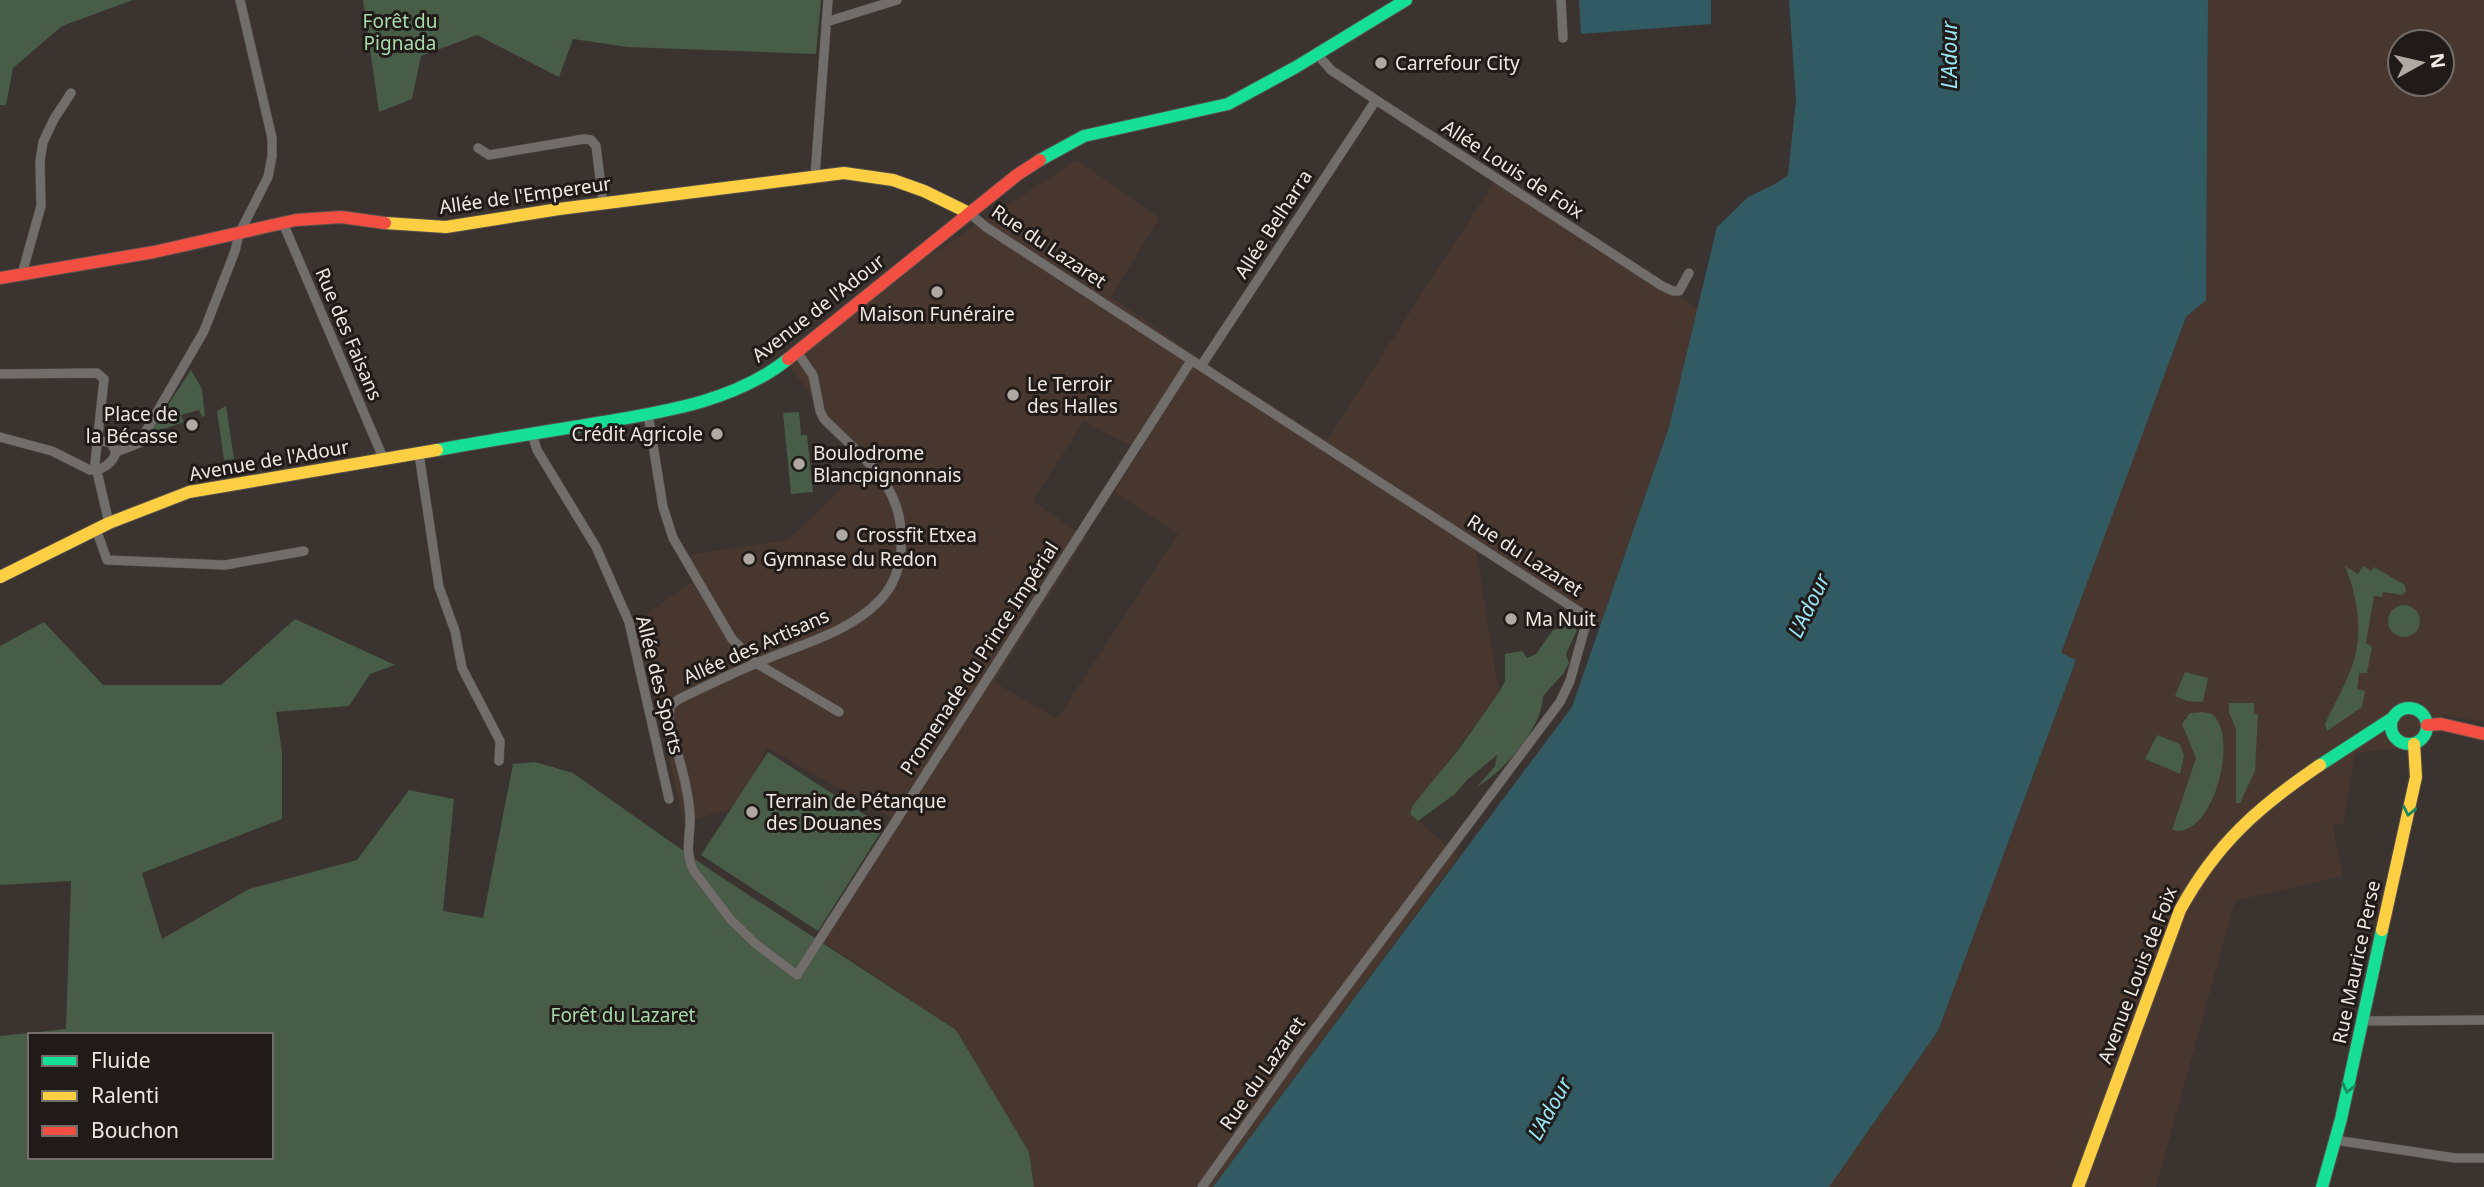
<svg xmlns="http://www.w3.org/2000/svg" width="2484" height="1187" font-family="'Noto Sans',sans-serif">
<rect width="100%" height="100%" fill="#3a332f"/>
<path fill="#47372e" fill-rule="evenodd" d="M2208,0h276v722l-33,-5 -6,-3 -33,33 -57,6 -12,71 -10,2 10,50 -108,25 -79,286h-327l109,-156 138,-371 -16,-7 126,-336 20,-17zM2400,42h42v42h-42z
M1077,160l82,58 -48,79 106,73 110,70 171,-264 200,133 -29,118 -68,196 -126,-80 24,149 -89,122 49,42 -246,331h-179l-5,-35 -73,-122 -134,-89 69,-123 -124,-70 -28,58 -55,17 -26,-113 -25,-86 63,-45 -9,-24 101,-15 75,-73 -73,-100 114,-95zM1084,421l56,30 -26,41 64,42 -121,185 -63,-37 92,-144 -53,-37z"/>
<path fill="#475d47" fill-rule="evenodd" d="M0,0h133l-71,26 -49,42 -7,37h-6z
M363,0h458l-5,54 -189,-7 -54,-8 -14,38 -82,-42 -56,21 -9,43 -33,13z
M191,370l11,19 3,27 -3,1 -3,-7 -18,5 3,7 -26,9 -6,-2z
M226,406l8,53 -10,1 -7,-49z
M799,412l2,23h6l6,57 -22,2 -8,-81z
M2345,566l13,8 5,-8 8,5 3,-4 31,18 1,6 -4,4 -19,-3 -1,5 -8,-1 -8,47 6,4 -5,26h-8l-2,16 8,2 -3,16 -35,24 -2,-7c8,-18 19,-36 26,-55 13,-32 7,-72 -6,-103z
M2388 621a16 16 0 1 1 32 0a16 16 0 1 1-32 0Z
M295,619l100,46 -25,9 -21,32 -73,6 6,40v67l-140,54 20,66 87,-50 108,-29 52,-70 45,9 -11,112 40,7 30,-154 22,-2 38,11 139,98 244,159 73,122 5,35h-1034v-151l66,-7 5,-148 -71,4v-239l44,-24 59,63h118zM30,1035h241v122h-241z
M1570,624l7,6 -11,24 3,9 -6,11 -20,22c0,31 -40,76 -66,91l18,-21 2,-11 -30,25 -12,14 -37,27 -8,-7 3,-9 46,-56 40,-57 6,-11v-27l17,-3 5,7 9,-4 17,-24z
M2185,672l23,6 -5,24 -16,-1 -12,-5z
M2229,703h25v11h4l-3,57 -15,32h-4v-74l-7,-16z
M2203,712l9,2c28,22 1,127 -40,116l24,-72 -14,-34 8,-11z
M2157,735l23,9 4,12 -4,18 -35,-15z
M768,752l116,75 -66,104 -117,-76z"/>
<path fill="#325a62" d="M1579,0h132v24l-130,10z
M1789,0h419l-2,300 -20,17 -125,336 15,7 -138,371 -109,156h-616l359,-480 97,-280 48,-200 31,-30 27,-13 13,-9 8,-75z"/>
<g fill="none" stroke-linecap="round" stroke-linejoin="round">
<g stroke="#56514c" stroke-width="10">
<path id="street" d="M1561,0l2,38
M826,22l71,-22
M1317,54l14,16 45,30 286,186 11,5h6l10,-18
M478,148l11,7 95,-16 7,1 5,6 7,57
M815,176l13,-176
M969,213l17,14c199,130 399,257 597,387l4,6 -17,61 -10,21 -260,347 -98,138
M283,223l101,237
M22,274l19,-68 -1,-45 3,-19 11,-23 17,-26
M797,352l16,23 7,36 4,8c21,21 46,42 62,66 21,33 22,86 -6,115 -32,34 -83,45 -123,63 -27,11 -52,24 -78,36l-9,7 -1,13c6,28 20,68 21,97 1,19 -6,34 3,54l38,50 25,24 41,31 394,-614
M1201,366l175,-266
M0,374l97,-1 7,6 -9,84 14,60
M648,414l15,93 10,31 59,101 24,24 83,49
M532,434l5,16 59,97 33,75 40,177
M0,437l52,14 38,19c12,1 23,-7 26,-18
M98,440l13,3 5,9
M116,452l23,-9 65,-112 31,-80 4,-17 29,-57 4,-21v-18l-32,-138
M419,454l20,133 16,44 7,37 38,73 -1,20
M96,529l11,31 118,5 79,-14
M2362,1021l122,-1
M2335,1140l120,18h29"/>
</g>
<g stroke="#56514c" stroke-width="14">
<path id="fast" d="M1040,160l44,-24 144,-32 68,-37 110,-67
M437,450c49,-9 99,-17 149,-25 69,-12 146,-21 202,-66
M2391 726a18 18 0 1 1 36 0a18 18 0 1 1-36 0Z
M2320,765l74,-48
M2322,1187l19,-68 41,-189"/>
</g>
<g stroke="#56514c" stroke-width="14">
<path id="slow" d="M385,223l61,4 113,-18 285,-36 49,7 31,11 45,22
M0,577l109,-54 80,-31 248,-42
M2382,930l34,-153 -2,-33
M2078,1187l102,-277c36,-66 78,-103 140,-145"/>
</g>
<g stroke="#56514c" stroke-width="14">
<path id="jam" d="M0,278l154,-26 142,-32 45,-3 44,6
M788,359l229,-184 23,-15
M2427,725l14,-1 43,10"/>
</g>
<use href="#street" stroke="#706d6b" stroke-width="9"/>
<use href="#fast" stroke="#16e098" stroke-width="12"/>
<use href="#slow" stroke="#ffcf43" stroke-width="12"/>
<use href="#jam" stroke="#f24e42" stroke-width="12"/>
</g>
<defs><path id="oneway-chevron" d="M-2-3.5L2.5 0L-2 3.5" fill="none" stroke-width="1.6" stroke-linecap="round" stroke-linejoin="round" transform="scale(1.75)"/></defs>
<g stroke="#1a875e">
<use href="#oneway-chevron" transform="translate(2409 811) rotate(102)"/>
<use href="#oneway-chevron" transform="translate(2348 1088) rotate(102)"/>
</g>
<g fill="#b0a8a3" stroke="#201b18" stroke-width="2.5">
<circle cx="1381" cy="63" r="7"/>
<circle cx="937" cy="292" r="7"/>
<circle cx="1013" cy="395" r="7"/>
<circle cx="192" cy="425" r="7"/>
<circle cx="717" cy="434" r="7"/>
<circle cx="799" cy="464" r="7"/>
<circle cx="842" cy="535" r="7"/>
<circle cx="749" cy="559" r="7"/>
<circle cx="1511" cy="619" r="7"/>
<circle cx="752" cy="812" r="7"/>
</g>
<g text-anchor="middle" stroke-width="6" stroke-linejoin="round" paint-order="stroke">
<g font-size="19" fill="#a9daac" stroke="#201b18">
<text x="400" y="28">Forêt du<tspan x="400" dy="22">Pignada</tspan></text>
<text x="623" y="1022">Forêt du Lazaret</text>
</g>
<g font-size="19" fill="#efe7e2" stroke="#201b18" text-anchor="start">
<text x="1395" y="70">Carrefour City</text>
<text x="937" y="321" text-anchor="middle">Maison Funéraire</text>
<text x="1027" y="391">Le Terroir<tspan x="1027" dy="22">des Halles</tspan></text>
<text x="178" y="421" text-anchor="end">Place de<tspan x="178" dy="22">la Bécasse</tspan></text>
<text x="703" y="441" text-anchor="end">Crédit Agricole</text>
<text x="813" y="460">Boulodrome<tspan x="813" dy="22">Blancpignonnais</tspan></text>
<text x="856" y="542">Crossfit Etxea</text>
<text x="763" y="566">Gymnase du Redon</text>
<text x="1525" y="626">Ma Nuit</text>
<text x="766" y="808">Terrain de Pétanque<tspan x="766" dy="22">des Douanes</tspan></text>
</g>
<g font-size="19" fill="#efe7e2" stroke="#201b18">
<text transform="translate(1513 169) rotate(33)" y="7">Allée Louis de Foix</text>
<text transform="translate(525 195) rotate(-8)" y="7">Allée de l'Empereur</text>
<text transform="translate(1273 224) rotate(-57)" y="7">Allée Belharra</text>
<text transform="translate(1049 246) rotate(34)" y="7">Rue du Lazaret</text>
<text transform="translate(818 308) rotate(-38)" y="7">Avenue de l'Adour</text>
<text transform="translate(349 334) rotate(67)" y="7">Rue des Faisans</text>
<text transform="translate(269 460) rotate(-10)" y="7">Avenue de l'Adour</text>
<text transform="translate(1525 555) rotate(33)" y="7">Rue du Lazaret</text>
<text transform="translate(756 646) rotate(-24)" y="7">Allée des Artisans</text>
<text transform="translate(979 658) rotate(-57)" y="7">Promenade du Prince Impérial</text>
<text transform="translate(660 685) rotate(76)" y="7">Allée des Sports</text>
<text transform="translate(2356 962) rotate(-78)" y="7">Rue Maurice Perse</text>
<text transform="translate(2137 975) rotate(-69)" y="7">Avenue Louis de Foix</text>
<text transform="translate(1262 1073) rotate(-55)" y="7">Rue du Lazaret</text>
</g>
<g font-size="21" font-style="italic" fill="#96e6f6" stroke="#201b18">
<text transform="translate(1950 55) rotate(-90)" y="7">L'Adour</text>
<text transform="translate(1809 606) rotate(-64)" y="7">L'Adour</text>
<text transform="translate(1550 1109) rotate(-61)" y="7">L'Adour</text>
</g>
</g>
<rect x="28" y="1033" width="245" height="126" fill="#201b18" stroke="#736d69" stroke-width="2"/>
<rect x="42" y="1056" width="35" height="10" fill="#16e098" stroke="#736d69" stroke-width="2"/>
<text x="91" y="1068" font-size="21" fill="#efe7e2">Fluide</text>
<rect x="42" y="1091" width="35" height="10" fill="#ffcf43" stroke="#736d69" stroke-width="2"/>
<text x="91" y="1103" font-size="21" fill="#efe7e2">Ralenti</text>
<rect x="42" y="1126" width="35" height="10" fill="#f24e42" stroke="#736d69" stroke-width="2"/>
<text x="91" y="1138" font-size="21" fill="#efe7e2">Bouchon</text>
<g transform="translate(2421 63) rotate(82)"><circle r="33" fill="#201b18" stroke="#736d69" stroke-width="2"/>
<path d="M0-5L12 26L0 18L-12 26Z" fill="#b0a8a3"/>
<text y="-10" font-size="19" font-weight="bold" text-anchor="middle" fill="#efe7e2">N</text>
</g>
</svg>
